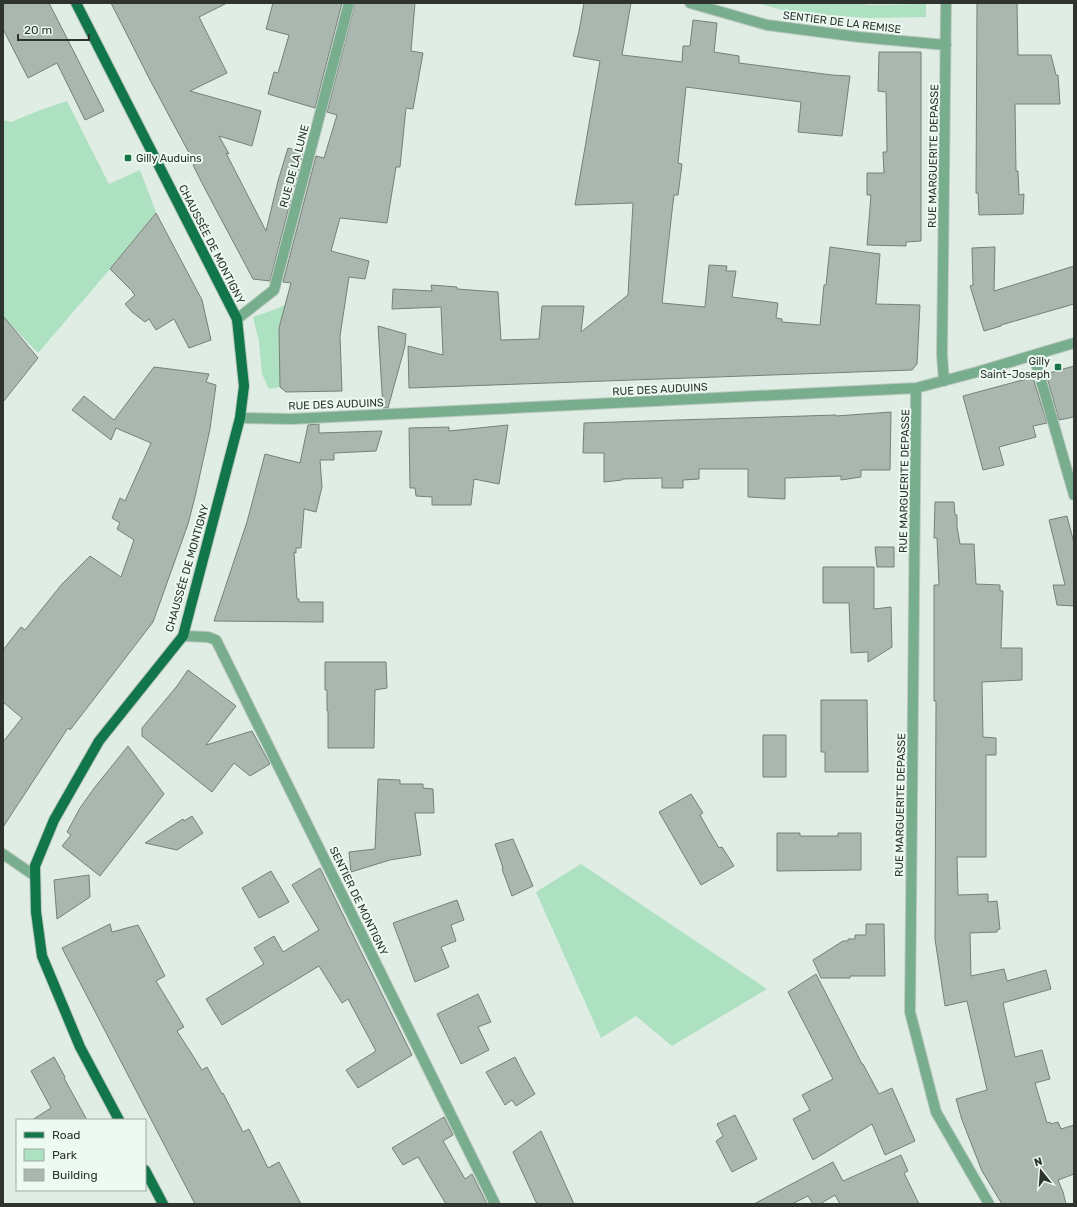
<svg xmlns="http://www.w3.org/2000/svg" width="1077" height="1207" font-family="Rubik,sans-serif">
<rect width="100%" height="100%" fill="#dfede4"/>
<path fill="#aee1c1" d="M756,3h98l16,2 56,-1v13l-56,1 -76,-5z
M67,101l42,83 31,-14 16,42 -46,57 -72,84 -27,-28 -8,-4v-201l8,2 27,-11z
M286,304l-7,22 1,61 -11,2 -7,-15 -3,-32 -6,-25c11,-4 23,-7 33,-13z
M581,864l186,125 -95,57 -36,-30 -35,22 -65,-146z"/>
<path fill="#aab7af" stroke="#748179" d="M3,3h46l55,108 -19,9 -28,-57 -29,15 -25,-49z
M111,3h116l-28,14 28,56 -37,18 71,20 -9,35 -33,-10 10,18 -3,-1 40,78 12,-50 10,-33 15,4 -33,129 -17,-2 -49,-92 -11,-22 2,-1 -45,-84z
M273,3h69l-27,105 -47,-14 6,-22 4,1 11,-38 -23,-6z
M355,3h60l-4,48 12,2 -10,56 -7,-1 -6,59h-4l-9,56 -47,-5 -9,33 38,10 -4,18 -16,-2 -9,59 2,55 -56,1 -6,-5 -1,-59 12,-45 -8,-1 33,-126 8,2 13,-43 -10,-3z
M584,3h47l-9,52 60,7 1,-16h7l3,-26 24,3 -3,29 25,4v7l93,12 18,1 -8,60 -44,-4 3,-30 -115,-15 -8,76 4,1 -4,31h-4l-2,16 -10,92 43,4 4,-42 18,1 -1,5h10l-4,26 46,6 -2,15 6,1v3l38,3 4,-40h2l4,-38 50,7 -4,50 44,1 -3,59 -5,6 -503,18 -1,-42 35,9 -2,-48 -49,2 1,-20 39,2 -1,-6 26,2v2l41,3 3,48 38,-1 3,-33h42l-3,26 47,-37 5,-92 -58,2 25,-144 -27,-5 6,-25z
M977,3h40l1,52h33l5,20h2l2,29h-45l1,67h2l1,24 5,-1 -1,20 -44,1 -1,-22h-2z
M879,52h42v189l-15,1v4l-39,-1 4,-50h-4v-22h17l-1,-21h4l-1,-60 -8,-1z
M156,213l46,87 9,40 -22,8 -15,-29 -18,11 -7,-11 -4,3 -13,-10 -7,-8 10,-9 -3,-3h1l-23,-23z
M995,247l-1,44 80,-25v38l-73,21v1l-17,5 -14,-45 3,-1 -1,-37z
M3,316l35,42 -35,44z
M378,326l28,8 -1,12 -17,62h-5z
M1074,366v51l-15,3 -13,-46z
M154,367l55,7 -3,8 10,3 -6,44 -15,68 -7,27 -35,98 -83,108 -2,-2 -65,99v-85l19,-24 -19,-16v-52l18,-23 4,3 37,-46 28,-28 31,21 13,-37 -17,-11 3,-6 -8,-5 8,-20 5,3 26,-58 -35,-15 -5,12 -39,-30 12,-14 30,24z
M1030,378h3l14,45 -14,3 3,11 -37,10 5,18 -21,5 -20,-74z
M891,412l-1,58h-29v7l-20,3v-4l-56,2v21l-37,-2v-28h-49v10l-16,1v8h-21v-10l-40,1v1l-18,2v-29h-21l1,-30 252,-8v1z
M319,424v9l63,-2 -6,20 -42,2v7h-14l2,27 -6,25 -12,-3 -3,39h-5v5l-2,-1 3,47h2v3h24v20l-109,-1 33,-99 18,-68 35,9 8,-38z
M508,425l-9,59 -25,-5 -3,26h-39v-8l-16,-1 -1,-8h-5l-1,-60 40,-1v4z
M935,502h19l1,13h2v12l3,17h14l2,40 24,1v6h3l-2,57h21v32l-40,2 1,55 13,1v17h-10v102h-29l1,38 30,-1v8l9,-1 3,28 -3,1v2l-27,1 1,43 33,-7 3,12 39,-11 5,19 -48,14 12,54 27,-7 8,29 -15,4 12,40 3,-1 1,2 7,-2 3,7 13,-4v49l-16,6 5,12 3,12h-64l-20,-33 -20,-51 -6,-21 31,-9 -20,-89 -22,5 -10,-67 1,-238h-2v-116h5l-2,-47h-3z
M1067,516l7,27v63l-17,-1 -4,-20h12l-16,-65z
M875,547h19v20h-17z
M823,567h51v42l17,-2 1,40 -24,15v-10l-17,1 -2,-50h-26z
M325,662h61l1,26 -12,2 -1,58h-46v-37h-1v-21h-2z
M188,670l48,36 -30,39 46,-14 18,33 -20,12 -16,-13 -22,29 -70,-56v-8l35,-42z
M821,700h46l1,72h-43v-20h-4z
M763,735h23v42h-23z
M128,746l36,48 -64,82 -38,-30 9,-11 -4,-3 13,-24 15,-21z
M378,779l22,1v4h23v4l10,1 1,24h-19l6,42 -31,5 -39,12 -2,-20 26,-3z
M691,794l12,19 -3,2 9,16 10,17 3,-1 12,19 -33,19 -42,-73z
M192,816l11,17 -26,17 -32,-7 38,-24 1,2z
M777,833h23v3h38v-3h23v37l-84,1z
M513,839l20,47 -21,10 -10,-27 1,-1 -8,-24z
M320,868l92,187 -54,33 -12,-18 30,-19 -28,-52 -6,4 -23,-37 -97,59 -16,-26 58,-35 -10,-16 20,-12 9,16 36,-22 -27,-45z
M271,871l18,31 -30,16 -17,-30z
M89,875l1,22 -33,22 -3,-39z
M457,900l7,20 -13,5 5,16 -15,6 8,20 -34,15 -22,-59z
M110,924l2,8 26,-7 27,51 -9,5 28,46 -7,4 25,39 5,-3 15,27 1,-1 20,39 6,-3 19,39 11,-6 22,42h-106l-133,-256z
M866,924h18l1,52h-35v2h-29l-8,-18 30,-19h5v-2h7v-4h11z
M816,974l46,90h1l16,30 13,-6 23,53 -30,14 -13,-31 -59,36 -20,-41 17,-9 -8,-15 31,-16 -45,-87z
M478,994l13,28 -13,5 11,23 -28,14 -24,-50z
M54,1057l11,20 -1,1 23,42h-55l19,-12 -20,-37z
M515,1057l9,18 11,19 -19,12 -4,-6 -7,5 -19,-33z
M735,1115l22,44 -25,13 -16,-31 7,-5 -6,-12z
M444,1117l9,18 -10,6 22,38 7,-5 15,30h-41l-28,-47 -15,8 -11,-17z
M541,1131l33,73h-37l-24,-52z
M901,1155l7,16 -4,2 15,31h-79l-5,-9 -15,9h-7l-5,-8 -16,8h-38l79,-42 10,19z"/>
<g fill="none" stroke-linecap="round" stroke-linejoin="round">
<g stroke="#bcc8c0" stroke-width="12">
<path id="minor" d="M690,3l77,22 92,12 87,8
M237,319l37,-29 75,-287
M1034,356l40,139
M944,381l-2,-26 4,-352
M916,388l-6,624 26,100 53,92
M240,418l51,1 625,-31 61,-16 97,-29
M183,636l25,1 8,3 279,564
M3,854l32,22"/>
</g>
<g stroke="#bcc8c0" stroke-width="12">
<path id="major" d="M76,3l161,316 7,67 -4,32 -57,218 -84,105 -45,79 -19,46 1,46 6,44 38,91 39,73
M145,1170l18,34"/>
</g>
<use href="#minor" stroke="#78ae8e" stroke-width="10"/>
<use href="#major" stroke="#117649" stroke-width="10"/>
</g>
<g fill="#187449" stroke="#ecfaf1" stroke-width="1.5">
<rect x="124" y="154" width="8" height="8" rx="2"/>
<rect x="1054" y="363" width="8" height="8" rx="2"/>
</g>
<g text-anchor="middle" stroke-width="4" stroke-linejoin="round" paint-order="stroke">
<g font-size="11" fill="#2e332f" stroke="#ecfaf1">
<text transform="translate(842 22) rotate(7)" y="4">SENTIER DE LA REMISE</text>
<text transform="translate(933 156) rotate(-89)" y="4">RUE MARGUERITE DEPASSE</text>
<text transform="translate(294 166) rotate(-75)" y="4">RUE DE LA LUNE</text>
<text transform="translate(212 244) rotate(63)" y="4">CHAUSSÉE DE MONTIGNY</text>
<text transform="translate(660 389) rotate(-3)" y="4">RUE DES AUDUINS</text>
<text transform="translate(336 404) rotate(-2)" y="4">RUE DES AUDUINS</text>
<text transform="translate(904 481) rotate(-89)" y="4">RUE MARGUERITE DEPASSE</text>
<text transform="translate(187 568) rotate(-74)" y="4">CHAUSSÉE DE MONTIGNY</text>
<text transform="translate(900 805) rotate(-89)" y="4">RUE MARGUERITE DEPASSE</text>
<text transform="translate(359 901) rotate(64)" y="4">SENTIER DE MONTIGNY</text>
</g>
<g font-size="11" fill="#2e332f" stroke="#ecfaf1" text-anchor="start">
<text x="136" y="162">Gilly Auduins</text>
<text x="1050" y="365" text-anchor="end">Gilly<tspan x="1050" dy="13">Saint-Joseph</tspan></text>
</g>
</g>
<rect width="1077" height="1207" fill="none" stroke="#2e332f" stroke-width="8"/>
<rect x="16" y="1119" width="130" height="72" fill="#ecfaf1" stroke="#a0aaa3"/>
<rect x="24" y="1132" width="20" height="6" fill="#117649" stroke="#a0aaa3"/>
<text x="52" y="1139" font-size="12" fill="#2e332f">Road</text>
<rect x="24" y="1149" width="20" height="12" fill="#aee1c1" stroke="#a0aaa3"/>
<text x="52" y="1159" font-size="12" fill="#2e332f">Park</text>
<rect x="24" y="1169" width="20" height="12" fill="#aab7af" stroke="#a0aaa3"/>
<text x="52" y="1179" font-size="12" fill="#2e332f">Building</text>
<g transform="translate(1041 1171) rotate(343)" stroke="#ecfaf1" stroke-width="3" paint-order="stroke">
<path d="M0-3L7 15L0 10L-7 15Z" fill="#2e332f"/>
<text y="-6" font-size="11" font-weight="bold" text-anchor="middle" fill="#2e332f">N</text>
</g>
<path d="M18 34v6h71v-6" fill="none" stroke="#2e332f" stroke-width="2"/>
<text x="24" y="34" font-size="12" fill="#2e332f" stroke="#ecfaf1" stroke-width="3" paint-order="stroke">20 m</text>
</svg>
